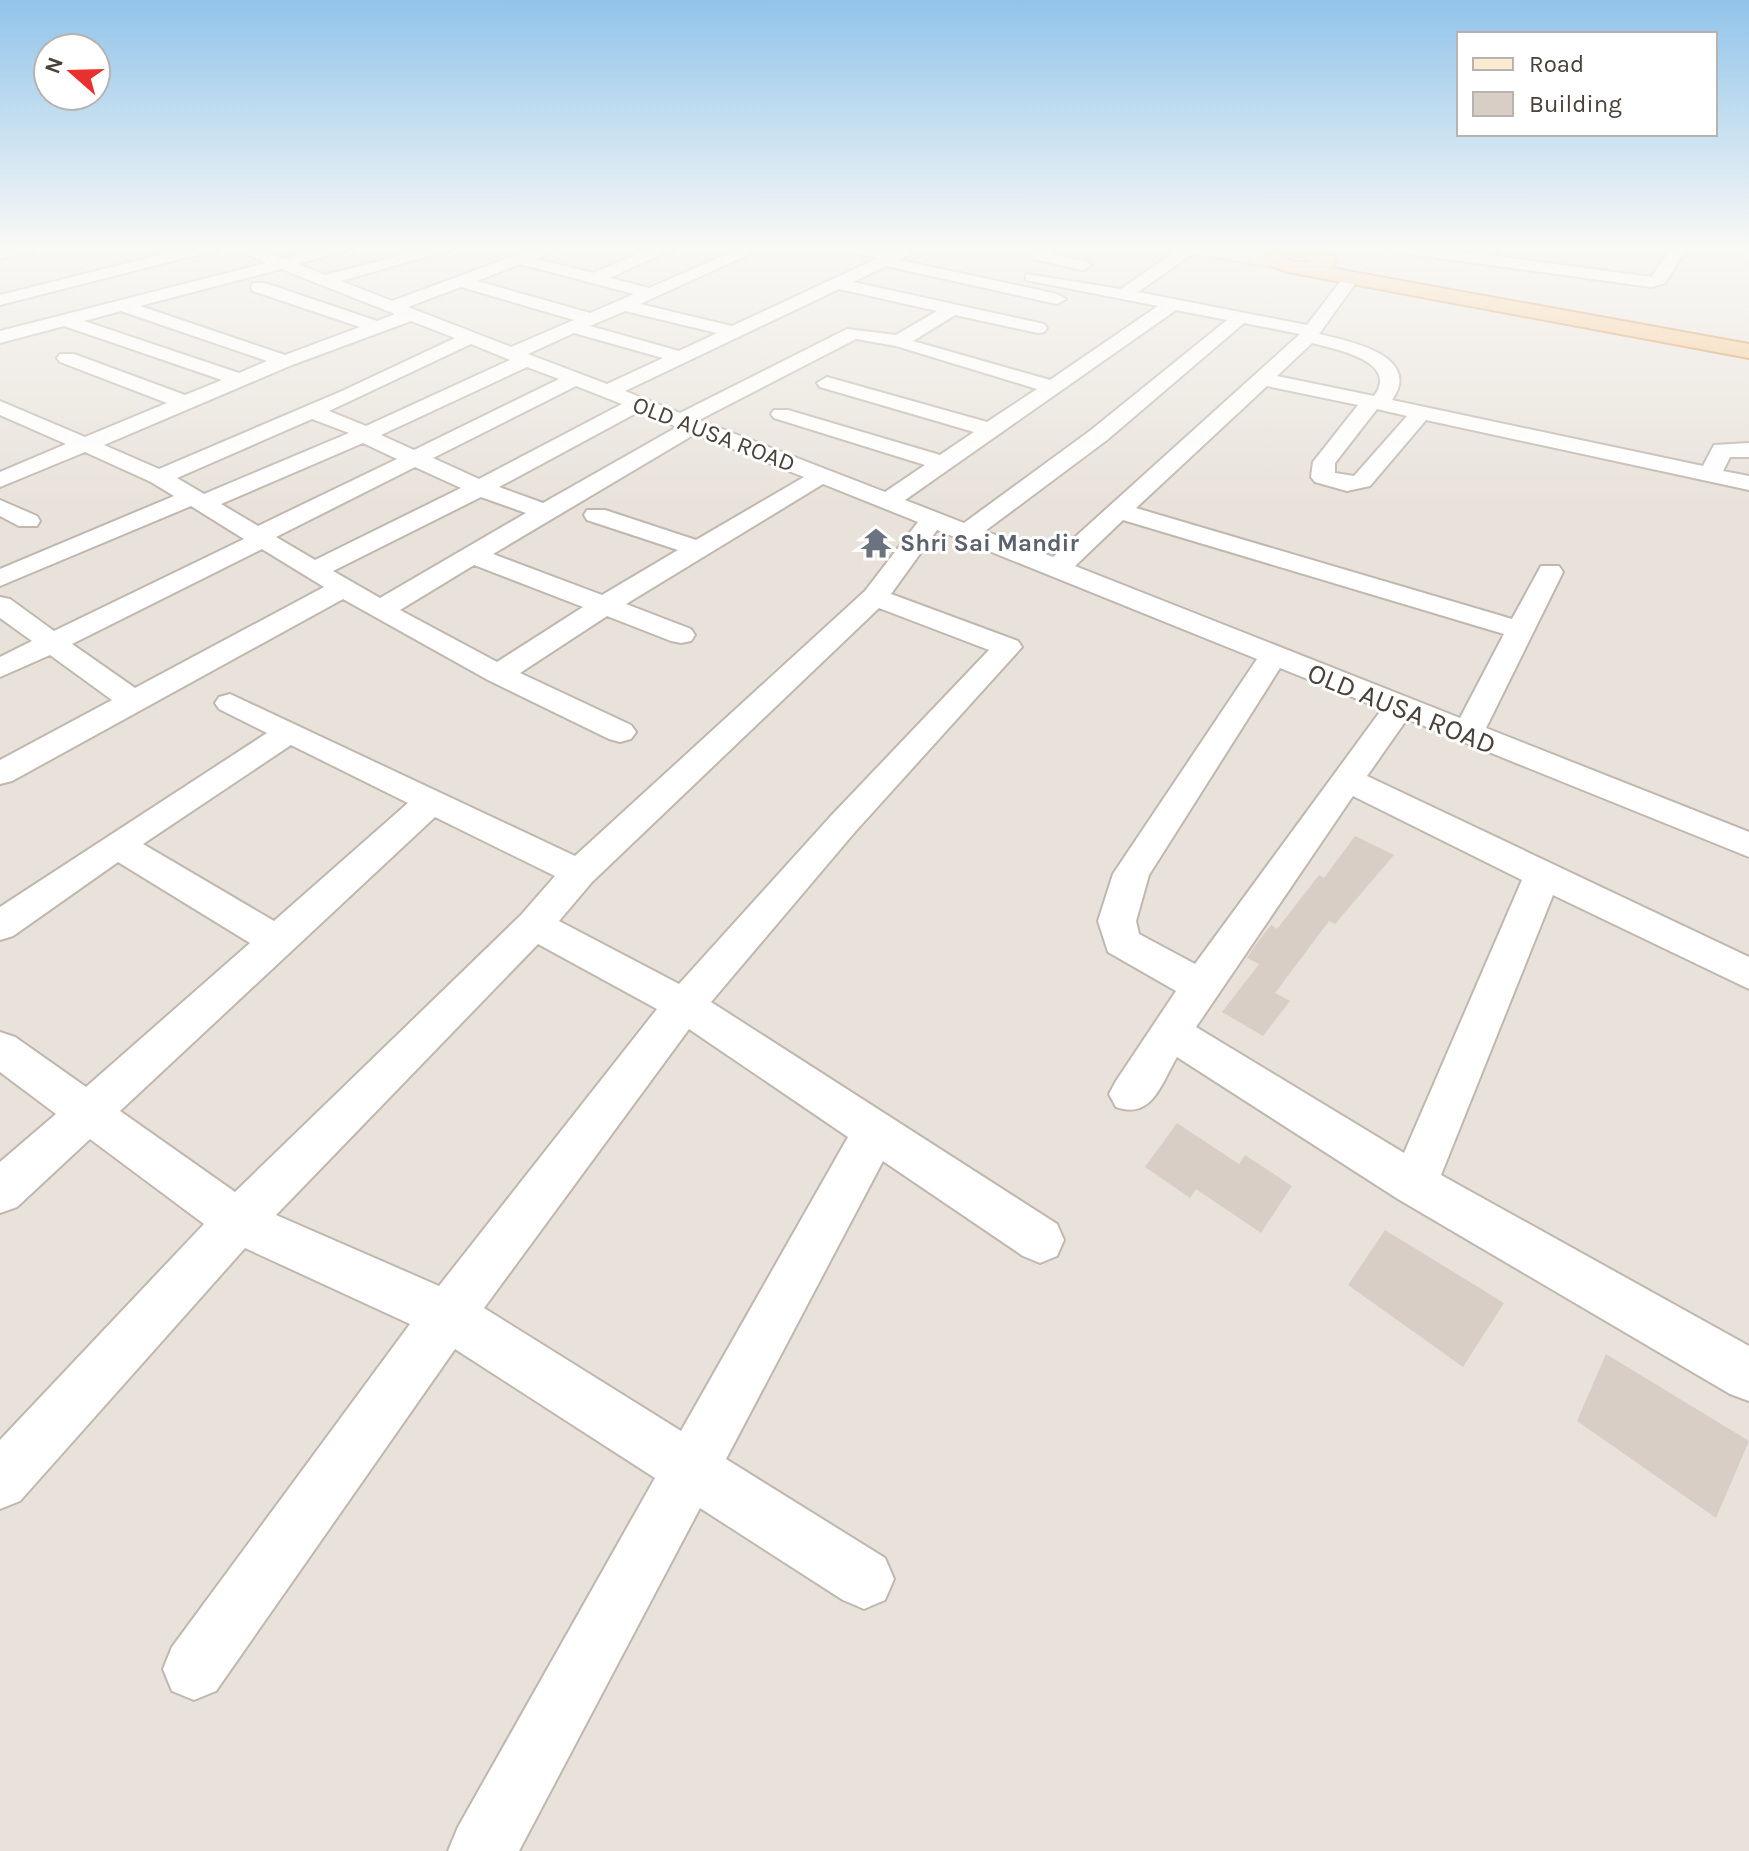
<svg xmlns="http://www.w3.org/2000/svg" width="1749" height="1851" font-family="Karla,sans-serif">
<rect width="100%" height="100%" fill="#f5f1ec"/>
<path fill="#e8e2da" d="M0,246h1749v1605h-1749z"/>
<path fill="#d8cec5" d="M1355,836l39,19 -59,69 -6,-3 -54,72 15,8 -27,35 -41,-24 37,-48 -12,-6 7,-11 17,-22 6,4 42,-54 5,3z
M1177,1123l62,41 6,-9 47,31 -31,47 -65,-44 -6,9 -45,-31z
M1385,1230l119,73 -41,64 -115,-82z
M1606,1354l143,87 -33,77 -139,-97z"/>
<g fill="none" stroke-linecap="round" stroke-linejoin="round">
<g stroke="#c0b7af" stroke-width="4">
<path id="minor" d="M14,246h30l-44,13v-10z
M196,246h27l-3,3 -220,56v-10z
M229,246h22l32,13 49,-13h27l-61,18 27,11 111,-29h27l-122,35 51,20 148,-55h23l-27,13 57,14 63,-27h22l-68,32 39,10 97,-42h21l-127,58 92,22 146,-68 -42,-9 -3,-3h34l26,5 10,-5h21l-24,14 157,34 9,5 -9,5 -171,-38 -33,16 191,42 3,4 -3,4 -6,1 -83,-18 -42,26 137,39 108,-74 -132,-26v-6l95,15 62,-43h14l-1,5 -58,41 169,33 39,-51h12l2,3 -41,57c31,7 104,22 73,66l311,66 11,-21 35,-2v14h-19l-7,14 26,5v14l-323,-70 -56,66 -23,5 -32,-9 -4,-5 2,-15 45,-57 -91,-19 -131,122 376,111 29,-53h18l4,6 -77,156 263,104v25l-342,-138 -40,57 382,181v32l-196,-94 -112,280 308,171v55l-19,-7 -332,-195 -221,-142c-16,27 -25,63 -61,50l-7,-13 7,-13 60,-90 -68,-39 -10,-31 15,-47 144,-215 -320,-129 -46,64 127,47 4,6 -168,186 -143,169 346,222 7,16 -7,16 -17,7 -17,-7 -140,-95 -157,298 159,99 9,21 -9,21 -21,9 -21,-9 -143,-92 -181,343h-71l10,-24 197,-349 -200,-129 -239,342 -22,9 -22,-9 -9,-22 9,-22 238,-323 -165,-76 -225,253 -20,8v-69l204,-216 -114,-85 -73,68 -17,6v-51l56,-48 -56,-42v-40l15,5 71,50 164,-144 -132,-81 -105,74 -13,4v-33l267,-174 -48,-24 -4,-6 4,-6 11,-3 345,162 290,-265 53,-69 -95,-38 -197,120 65,25 4,6 -4,6 -10,2 -10,-2 -64,-25 -87,57 111,52 5,7 -5,7 -11,3 -11,-3 -121,-59 -145,-81 -331,182 -12,3v-24l112,-60 -62,-45 -50,22v-20l32,-16 -32,-23v-21l10,2 44,32 190,-92 -53,-33 -191,80v-17l174,-73 -23,-14 -66,-30 -85,35v-15l66,-28 -66,-29v-14l85,36 82,-34 -107,-41 -3,-4 3,-4h14l111,41 37,-15 -158,-54 -64,17v-12l266,-68zM520,264l114,30 -44,19 -113,-32zM281,269l114,45 -18,7 -112,-38h-12l-2,4 2,4 107,36 -75,28 -145,-49zM461,287l113,33 -63,27 -103,-40zM839,289l98,22 -41,24 -49,-6 -167,84 -55,-22zM1176,310l51,10 -136,110 -127,93 -59,-23zM121,311l146,50 -28,12 -155,-52zM625,311l92,22 -38,18 -89,-25zM411,321l44,17 -113,53 -183,78 -55,-24 188,-80zM1244,323l56,11 -247,223 -68,-26 122,-91zM574,333l89,25 -56,26 -79,-30zM856,339l40,7 141,43 -50,33 -160,-45 -10,6 3,4 154,45 -34,23 -152,-45h-14l-3,4 3,4 151,47 -40,27 -186,-72zM1312,343c23,6 88,18 62,53l-97,-20zM471,344l39,16 -144,66 -37,-15zM527,367l32,12 -145,71 -33,-15zM576,386l46,18 -143,75 -46,-21zM1377,409l30,7 -53,60 -19,-3v-10zM640,411l37,16 -134,76 -44,-16zM312,419l37,14 -145,61 -27,-16zM695,434l109,43 -108,63 -91,-30h-18l-3,5 3,5 91,30 -76,45 -109,-41zM363,443l34,16 -139,67 -37,-22zM415,467l46,21 -146,72 -39,-23zM481,497l45,16 -146,85 -47,-27zM1123,520l381,114 -44,84 -385,-152zM262,549l62,38 -189,101 -63,-44zM474,565l109,42 -86,55 -97,-52zM879,608l110,42 -159,167 -151,167 -120,-63 33,-39zM1280,668l102,41 -187,255 -56,-30 -3,-13 13,-46zM291,745l117,58 -134,118 -131,-77zM1353,796l169,84 -118,273 -208,-126zM435,817l120,59 -34,39 -286,277 -115,-81zM538,944l119,65 -218,277 -163,-71zM689,1029l159,108 -167,294 -197,-123z
M1043,246h19l-10,8 37,8 2,3 -8,5 -50,-11v-6z
M1380,246h43l228,31 22,-31h16l-24,37 -14,4 -263,-36z
M0,500l37,16 3,5 -3,5h-18l-19,-10z"/>
</g>
<g stroke="#d0bd9f" stroke-width="4">
<path id="secondary" d="M1168,246c23,0 99,0 114,15l-9,6 -96,-16z"/>
</g>
<g stroke="#d28d48" stroke-width="4">
<path id="trunk" d="M1304,246l30,10 3,4 -6,8 418,76v14l-461,-86 -20,-7 -8,-8 19,-10zM1300,256l16,6h-21l-13,-4z"/>
</g>
<use href="#minor" fill="#fff" fill-rule="evenodd"/>
<use href="#secondary" fill="#fbead0" fill-rule="evenodd"/>
<use href="#trunk" fill="#f5c68e" fill-rule="evenodd"/>
</g>
<linearGradient id="sky" x2="0" y2="1"><stop stop-color="#91c4ea"/><stop offset="0.49" stop-color="#faf9f6"/><stop offset="1" stop-color="#faf9f6" stop-opacity="0"/></linearGradient>
<rect width="1749" height="505" fill="url(#sky)"/>
<defs>
<g id="temple-bare" transform="scale(2.4)"><path d="M0-6L5-2H3V0L6.5 2.5H4V6H1.5V3h-3V6H-4V2.5H-6.5L-3 0V-2H-5Z" fill="#6b7280" stroke="#fff" stroke-width="2.5" paint-order="stroke"/></g>
</defs>
<g fill-rule="evenodd">
<use href="#temple-bare" x="876" y="543"/>
</g>
<g text-anchor="middle" stroke-width="6" stroke-linejoin="round" paint-order="stroke">
<g font-size="24" fill="#49413a" stroke="#fff">
<text transform="translate(714 434) rotate(21)" y="8">OLD AUSA ROAD</text>
</g>
<g font-size="24" font-weight="bold" fill="#5b616d" stroke="#fff" text-anchor="start">
<text x="900" y="551">Shri Sai Mandir</text>
</g>
<g font-size="28" fill="#49413a" stroke="#fff">
<text transform="translate(1402 708) rotate(22)" y="10">OLD AUSA ROAD</text>
</g>
</g>
<rect x="1457" y="32" width="260" height="104" fill="#ffffff" stroke="#b6b3b0" stroke-width="2"/>
<rect x="1473" y="58" width="40" height="12" fill="#fbead0" stroke="#b6b3b0" stroke-width="2"/>
<text x="1529" y="72" font-size="24" fill="#49413a">Road</text>
<rect x="1473" y="92" width="40" height="24" fill="#d8cec5" stroke="#b6b3b0" stroke-width="2"/>
<text x="1529" y="112" font-size="24" fill="#49413a">Building</text>
<g transform="translate(72 72) rotate(290)"><circle r="38" fill="#ffffff" stroke="#b6b3b0" stroke-width="2"/>
<path d="M0-6L14 30L0 20L-14 30Z" fill="#ea302e"/>
<text y="-12" font-size="22" font-weight="bold" text-anchor="middle" fill="#49413a">N</text>
</g>
</svg>
